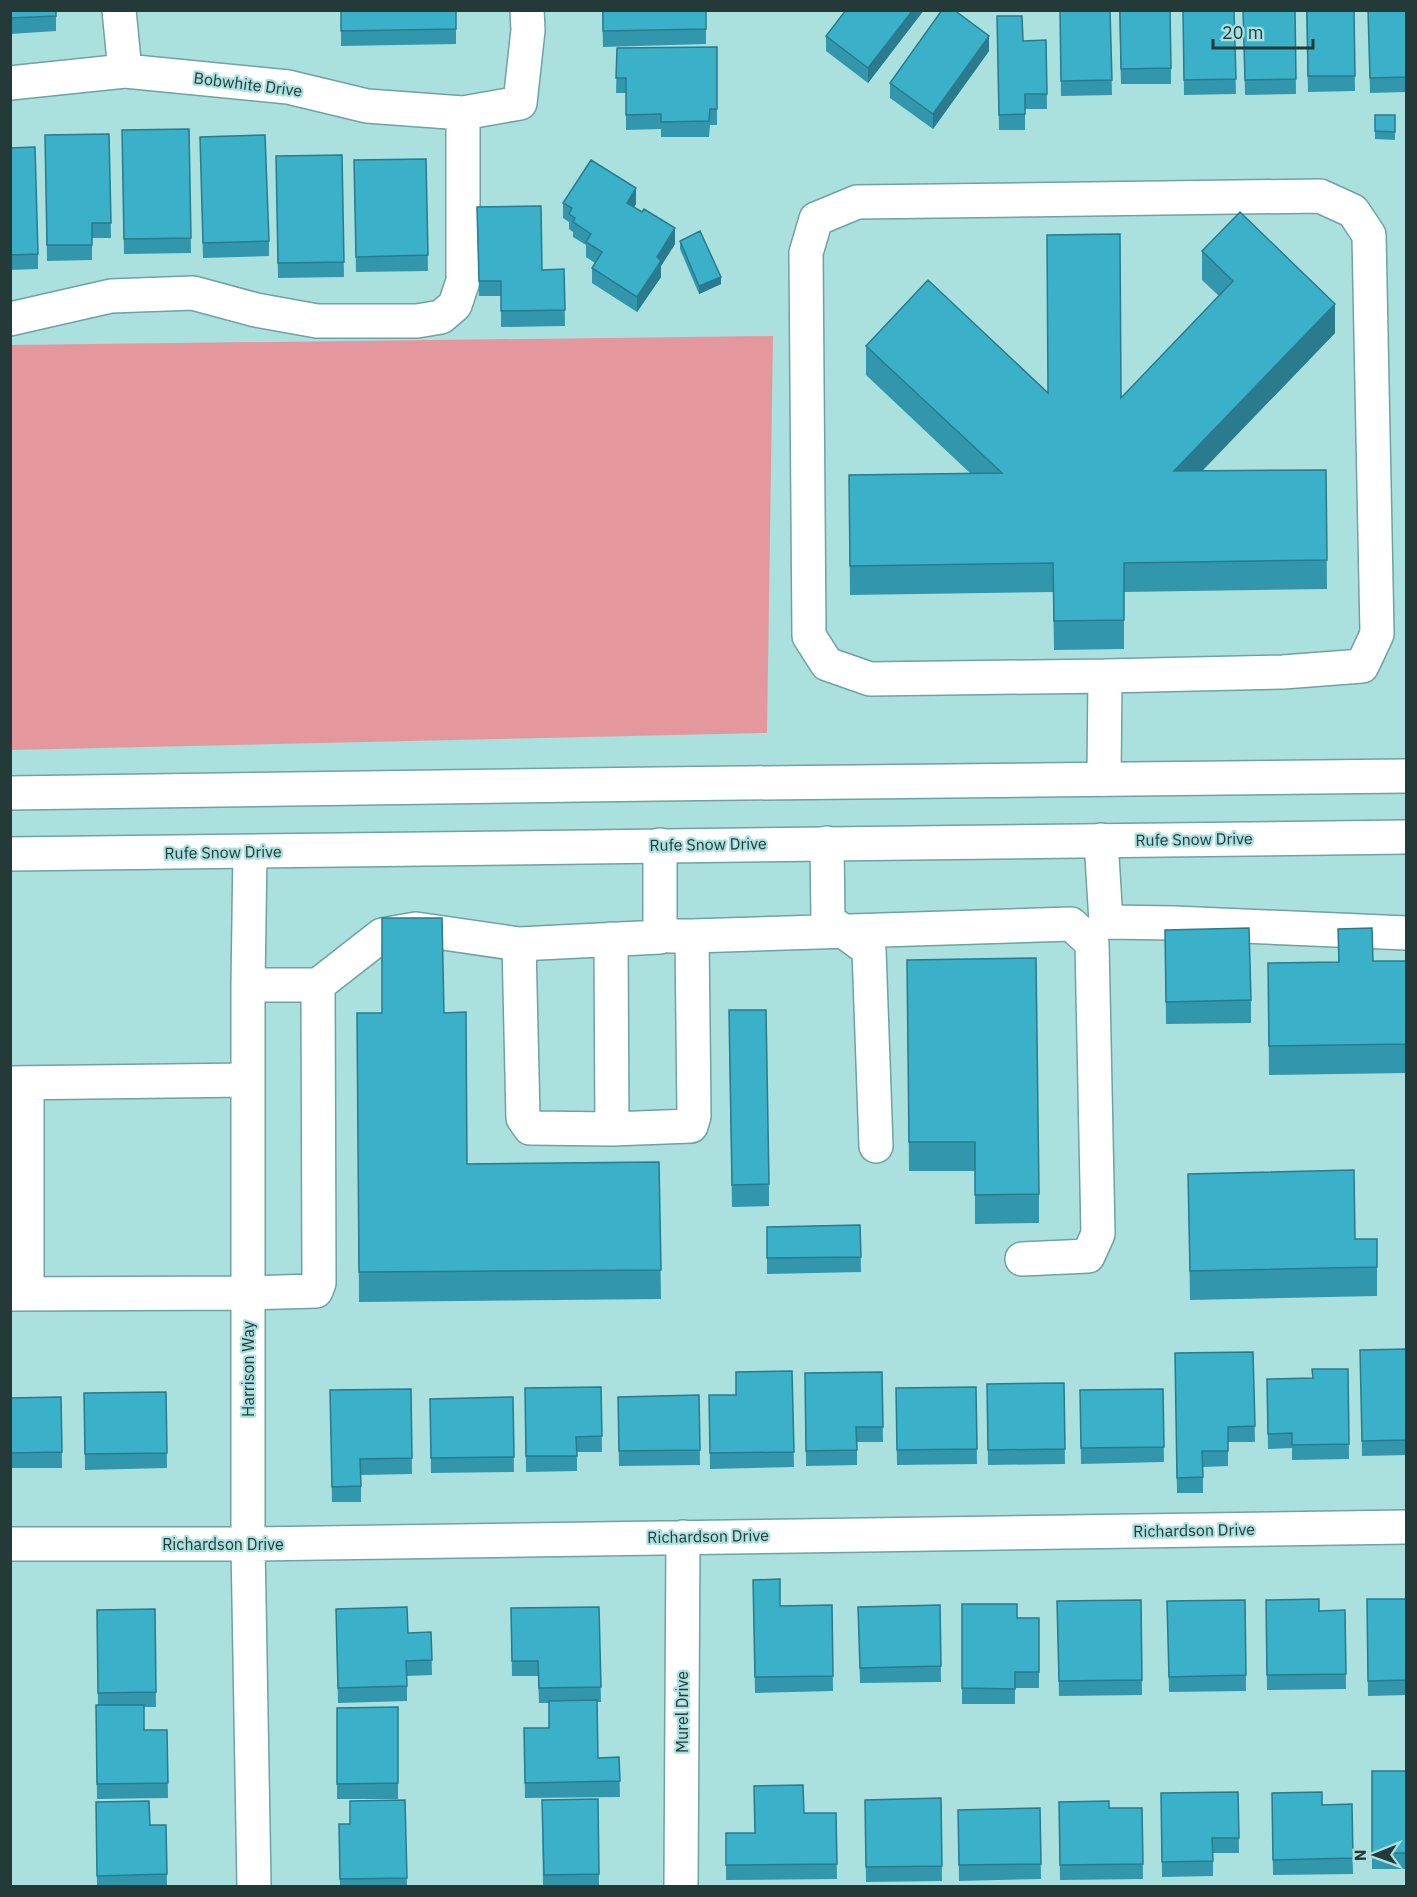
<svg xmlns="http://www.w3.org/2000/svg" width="1417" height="1897" font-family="'IBM Plex Sans',sans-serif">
<rect width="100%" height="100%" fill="#aae0de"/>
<path fill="#e4989e" d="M773,336l-6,397 -756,17v-405z"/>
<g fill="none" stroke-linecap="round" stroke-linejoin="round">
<g stroke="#6fa2a1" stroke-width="36">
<path id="minor" d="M119,10l6,61
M10,83l115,-12 163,16 79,19 96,7 57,-10 8,-73 -1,-20
M10,319l101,-23 82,-3 63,17 61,11h100l24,-4 14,-12 8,-24v-168
M1104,779l1,-103 -235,3 -43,-15 -18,-28 -3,-383 10,-34 41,-17 463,-6 33,15 16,24 8,399 -15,32 -79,6 -178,4
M1101,840l5,82 68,1 232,10
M827,843l1,77 41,30 7,196
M250,852l-2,133v559l6,342
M692,936l379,-12 21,19 6,291 -10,22 -66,3
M519,944l4,174 7,10 82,1 -1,-190
M318,985l64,-50 34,-6 103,15 141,-7v-92
M10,1083l238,-3
M27,1083v211
M612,1129l79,-3 3,-10 -2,-180h-22
M10,1294l238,-1 68,-2 3,-8 -1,-298h-70
M10,1544h238l1158,-17
M681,1886l2,-349"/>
</g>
<g stroke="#6fa2a1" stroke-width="36">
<path id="major" d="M10,793l647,-9 749,-8
M10,854l1396,-17"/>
</g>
<use href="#minor" stroke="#fff" stroke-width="33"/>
<use href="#major" stroke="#fff" stroke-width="33"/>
</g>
<path fill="#3297ad" d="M10,10h46v21l-46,3z
M341,10h115v34l-115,2z
M602,10l104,19v15l-103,3z
M846,10h78l-56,73 -42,-32v-15z
M1060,10h50l2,85 -51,1z
M1119,10l52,58v16h-50z
M1183,10h51l2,84 -52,1z
M1243,10h52l1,84 -51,1z
M1306,10h48l1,81 -47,1z
M1368,10h39v82l-37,1z
M997,16l26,25 23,-1 1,69h-22v21h-26z
M717,47v78h-7l-1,12h-48v-8l-35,1v-37h-10l1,-45z
M989,51l-56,78 -43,-31v-15z
M1375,115h20v25l-20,-1z
M189,129l2,124 -67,1 -2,-124z
M109,134l2,104h-19v22l-45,1 -2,-126z
M200,137l69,104v15l-66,2z
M10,148l28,106v15l-28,1z
M342,155l2,122 -66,1 -2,-122z
M426,159l2,112 -72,1 -2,-112z
M563,203l73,1 -2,3 41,37 -14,22v11l-24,35 -45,-29v-15l3,-5 -9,-6v-12l-13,-8v-5l-4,-3v-7l-6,-4z
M477,207l65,63 22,-1 1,57 -64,1v-31h-22z
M680,241l41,43 -22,10 -19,-45z
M1202,251l133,82 -133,138 124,-1 1,119 -203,3v57l-70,1 -1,-58 -203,3 -1,-120 122,-1 -105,-99v-29l182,46 73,6 98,-102 -17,-16z
M1338,929l35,32h34v112l-138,2 -1,-112 70,-1z
M1165,930l86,70v23l-85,1z
M907,960l132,234v29l-64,1v-53h-66z
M357,1013h87l23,151 192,-2 2,137 -302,3z
M729,1033l40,151v22l-37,1z
M1188,1174l167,65h22v57l-187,4z
M860,1225l1,47 -94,2v-47z
M1407,1349v106l-45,1 -2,-106z
M1253,1352l2,90h-27v24l-25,1v26h-26l-2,-140z
M1348,1369l1,90 -57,1v-12l-24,1 -1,-70 45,-1z
M792,1371l2,96 -84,2 -1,-74h27z
M882,1372l1,70h-26v23l-51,1 -1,-93z
M1064,1383l1,81 -77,1 -1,-81z
M601,1387l1,65h-25v19l-51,1 -1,-84z
M976,1387l1,77 -80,1 -1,-77z
M411,1389l1,85 -51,1v27h-29l-2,-112z
M1163,1389l1,73 -83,2 -1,-74z
M166,1392l1,76 -82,2 -1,-77z
M699,1395l1,70 -81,1 -1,-69z
M61,1397l1,71h-52v-70z
M513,1397l1,75 -83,1 -1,-74z
M753,1580l27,26 52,-1 1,86 -78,2z
M1367,1599h40v96l-39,1z
M1141,1600l1,95 -83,1 -2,-95z
M1245,1600l1,91 -77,1 -2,-91z
M1266,1600l53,11 26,-1 1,79 -79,1z
M962,1604l55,14h22v70h-24v16h-53z
M940,1605l1,77 -81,1 -2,-76z
M599,1607l2,95h-4l1,56 21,-1 1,40 -95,1 -1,-70h25v-25h-10l-1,-27h-26l-1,-68z
M155,1609l1,98h-12v23h23l1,68 -71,1 -1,-78 2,-16 -1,-95z
M336,1624l72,9 23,-1 1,43 -25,1v25l-69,2z
M398,1707v92h-61v-91z
M1372,1771h35v98h-35z
M1238,1792l1,61h-26v23l-51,1 -1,-84z
M1272,1793l50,12 30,-1 1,70 -80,1z
M941,1798l1,83 -76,1 -1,-82z
M598,1799l1,88h-56l-1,-87z
M405,1800l2,87h-67l-1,-63h11z
M96,1802l54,23h16l1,62h-70z
M1059,1802l50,6h33l1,71 -83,1z
M1040,1808l1,71 -82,2 -1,-71z
M804,1813h32l1,66 -111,1v-47h29z"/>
<path fill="#297b8d" d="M913,10h11l-56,73v-15z
M989,36v15l-56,78v-15z
M636,188v16l-9,14v-15z
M675,228v16l-14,22v11l-24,35v-15l20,-40z
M721,277v7l-22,10v-8z
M1335,304v29l-161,167v-29z"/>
<path fill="#3ab0c9" stroke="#297b8d" stroke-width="1.5" d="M10,10h46v6l-46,2z
M341,10h115v19l-115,2z
M603,10h103v19l-103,2z
M846,10h67l-45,58 -42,-32z
M942,10h12l35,26 -56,78 -43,-31z
M1060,10h50l2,70 -51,1z
M1120,10h50l1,58 -50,1z
M1183,10h51l2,69 -52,1z
M1243,10h52l1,69 -51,1z
M1307,10h47l1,66h-47z
M1368,10h39v67l-37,1z
M997,16h25l1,25 23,-1 1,54h-22v20l-26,1z
M717,47v62h-7l-1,12 -48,1v-8l-35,1v-37h-10l1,-30z
M1375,115h20v17l-20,-1z
M189,129l2,109 -67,1 -2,-109z
M109,134l2,89h-19v22h-45l-2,-110z
M265,135l4,106 -66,2 -3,-106z
M35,147l3,107 -28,1v-107z
M342,155l2,107 -66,1 -2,-107z
M426,159l2,96 -72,2 -2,-97z
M591,160l45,28 -9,15 15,9 2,-3 31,19 -18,29 4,4 -24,36 -45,-29 10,-16 -16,-10 5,-8 -18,-12 2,-4 -6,-4 3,-6 -9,-5z
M541,206l1,64 22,-1 1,41 -64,1v-30h-22l-2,-74z
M1240,212l95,92 -161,167 152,-1 1,90 -203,3v57l-70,1 -1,-58 -203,3 -1,-91 153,-2 -136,-127 62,-66 120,113 -1,-158 73,-1 1,164 112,-117 -31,-30z
M700,231l21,46 -22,9 -19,-45z
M382,918h60l2,95 22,-1 1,152 192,-2 2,108 -302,2 -2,-259h25z
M1249,928l2,72 -85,2 -1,-72z
M1372,928l1,33h34v83l-138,2 -1,-83 71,-1 -1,-33z
M1036,958l3,236 -64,1v-53h-66l-2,-182z
M729,1010h37l3,174 -37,1z
M1354,1170l1,69h22v28l-187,4 -2,-97z
M860,1225l1,32 -94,1v-31z
M1407,1349v91l-45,1 -2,-91z
M1253,1352l2,74 -27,1v24h-26l1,26 -26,1 -2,-125z
M1312,1369h36l1,75 -57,1v-12l-24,1 -1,-55 46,-1z
M792,1371l2,81 -84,1 -1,-58h27v-23z
M882,1372l1,55h-27l1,23 -51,1 -1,-78z
M1064,1383l1,66 -77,1 -1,-66z
M601,1387l1,49 -26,1 1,19h-51l-1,-68z
M976,1387l1,62 -80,1 -1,-62z
M411,1389l1,69 -52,1 1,27 -29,1 -2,-97z
M1163,1389l1,58 -83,1 -1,-58z
M166,1392l1,61 -82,1 -1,-61z
M699,1395l1,55 -81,1 -1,-54z
M61,1397l1,55 -52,1v-55z
M513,1397l1,60 -83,1 -1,-59z
M780,1579v27l52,-1 1,71 -78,1 -2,-97z
M1319,1599v12l26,-1 1,64 -79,1 -1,-75z
M1367,1599h40v81l-39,1z
M1141,1600l1,80 -83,1 -2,-80z
M1245,1600l1,75 -77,2 -2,-76z
M962,1604h55v14h22v54h-24v17l-53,-1z
M940,1605l1,61 -81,2 -2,-61z
M407,1607l1,26 23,-1 1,28 -26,1 1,25 -69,2 -2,-79z
M599,1607l2,80 -62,1 -1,-27h-26l-1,-53z
M155,1609l1,83 -58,1 -1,-83z
M597,1700l1,58 21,-1 1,24 -95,2 -1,-55h25v-27z
M96,1705h48v25h23l1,53 -71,1z
M398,1707v76l-61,1v-76z
M1372,1771h35v82h-35z
M803,1785l1,28h32l1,51 -111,1v-32h29l-1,-47z
M1238,1792l1,46h-27l1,23 -51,1 -1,-69z
M1322,1792v13l30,-1 1,54 -80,2 -1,-67z
M941,1798l1,68 -76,1 -1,-67z
M598,1799l1,75 -55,1 -2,-75z
M405,1800l2,78 -67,1 -1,-55h11v-23z
M149,1801l1,24h16l1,49 -70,2 -1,-74z
M1109,1801v7h33l1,56 -83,1 -1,-63z
M1040,1808l1,56 -82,1 -1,-55z"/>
<g text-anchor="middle" stroke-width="4.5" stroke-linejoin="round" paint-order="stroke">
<g font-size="16" fill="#243a39" stroke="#aae0de">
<text transform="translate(248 84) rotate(7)" y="6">Bobwhite Drive</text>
<text transform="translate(1194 839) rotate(-1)" y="6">Rufe Snow Drive</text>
<text transform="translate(708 844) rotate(-1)" y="6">Rufe Snow Drive</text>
<text transform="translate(223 852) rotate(-1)" y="6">Rufe Snow Drive</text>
<text transform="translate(248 1369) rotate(-90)" y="6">Harrison Way</text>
<text transform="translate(1194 1530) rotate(-1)" y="6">Richardson Drive</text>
<text transform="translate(708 1536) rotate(-1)" y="6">Richardson Drive</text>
<text x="223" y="1550">Richardson Drive</text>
<text transform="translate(682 1712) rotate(-90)" y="6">Murel Drive</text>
</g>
</g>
<rect width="1417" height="1897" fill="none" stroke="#243a39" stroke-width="24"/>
<g transform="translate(1375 1855) rotate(269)" stroke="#aae0de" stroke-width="4.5" paint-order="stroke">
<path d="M0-4.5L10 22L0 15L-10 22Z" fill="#243a39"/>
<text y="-9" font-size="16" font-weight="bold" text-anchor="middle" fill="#243a39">N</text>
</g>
<path d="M1213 39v9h100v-9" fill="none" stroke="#243a39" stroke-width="3"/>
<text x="1222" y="39" font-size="18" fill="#243a39" stroke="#aae0de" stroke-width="4.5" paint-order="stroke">20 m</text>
</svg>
